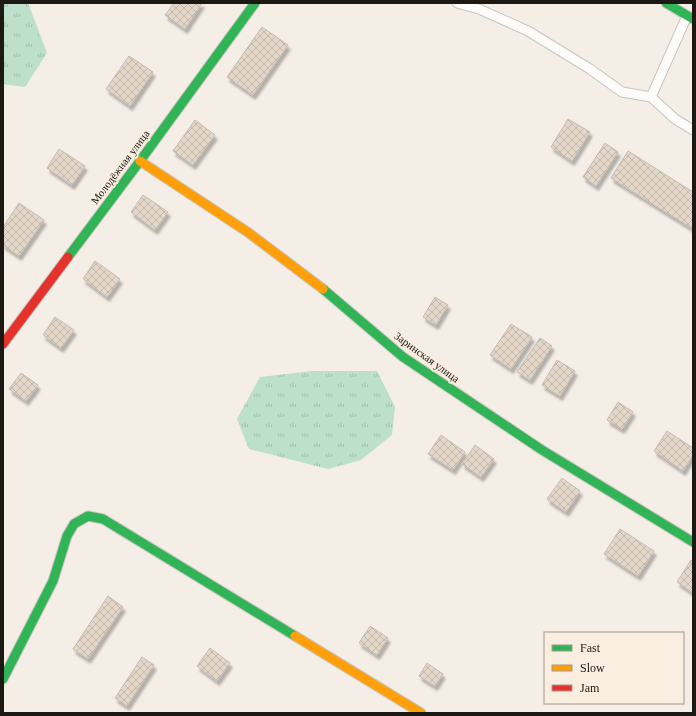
<svg xmlns="http://www.w3.org/2000/svg" width="696" height="716" font-family="Georgia,serif">
<defs>
<pattern id="grass-tufts" width="24" height="20" patternUnits="userSpaceOnUse"><rect width="24" height="20" fill="#bce0c9"/><path d="M3 7l-1-3M5 7V3M7 7l1-3M15 17l-1-3M17 17v-4M19 17l1-3" fill="none" stroke="#a1bfac"/></pattern>
<pattern id="building-cross-hatch" width="8" height="8" patternUnits="userSpaceOnUse"><rect width="8" height="8" fill="#e4d7c8"/><path d="M0 0l8 8M0 8l8-8" fill="none" stroke="#c3b8ab"/></pattern>
<filter id="shadow"><feDropShadow dx="2.5" dy="4.5" stdDeviation="1" flood-color="#0004"/></filter>
</defs>
<rect width="100%" height="100%" fill="#f4eee7"/>
<path fill="url(#grass-tufts)" d="M3,3h25l19,50 -22,34 -22,-3z
M312,371h65l18,36 -3,28 -31,25 -33,9 -79,-20 -12,-30 23,-42z"/>
<path fill="url(#building-cross-hatch)" stroke="#c1bcb7" filter="url(#shadow)" d="M174,3h28l-17,26 -20,-14z
M262,27l26,18 -35,50 -26,-18z
M129,56l24,16 -23,34 -24,-17z
M568,119l22,13 -18,29 -21,-14z
M195,120l20,15 -22,30 -20,-14z
M605,143l13,9 -22,34 -13,-9z
M59,149l26,17 -13,19 -25,-17z
M628,151l65,41v37l-82,-51z
M143,195l25,17 -13,18 -24,-18z
M19,203l25,17 -25,36 -16,-11v-18z
M95,261l25,18 -13,18 -24,-18z
M435,297l13,8 -12,20 -13,-8z
M55,317l19,13 -13,18 -18,-13z
M511,324l21,13 -21,32 -21,-14z
M540,338l12,8 -22,34 -13,-8z
M557,360l18,11 -15,25 -18,-11z
M21,373l17,12 -12,16 -17,-12z
M618,402l15,10 -11,17 -15,-9z
M667,431l26,17v7l-10,16 -29,-20z
M441,435l24,17 -12,18 -25,-16z
M475,445l19,14 -13,18 -19,-13z
M562,478l18,13 -14,21 -19,-13z
M620,529l34,22 -16,25 -34,-22z
M691,560l2,2v31l-16,-11z
M108,596l15,11 -35,52 -15,-10z
M370,626l18,12 -11,17 -18,-12z
M210,648l20,15 -13,18 -20,-15z
M142,657l12,8 -27,41 -12,-8z
M427,663l16,11 -8,12 -16,-10z"/>
<g fill="none" stroke-linecap="round" stroke-linejoin="round">
<g stroke="#c9c4be" stroke-width="11">
<path id="lane" d="M457,3l22,6 49,22 62,38 32,23 29,5 24,22 18,11
M651,97l36,-81"/>
</g>
<g stroke="#c9c4be" stroke-width="11">
<path id="fast" d="M666,3l27,16
M68,257l72,-96 115,-158
M323,289l80,68 139,93 151,92
M3,679l50,-98 14,-45 7,-12 14,-8 15,3 192,117"/>
</g>
<g stroke="#c9c4be" stroke-width="11">
<path id="slow" d="M140,161l109,72 74,56
M295,636l126,77"/>
</g>
<g stroke="#c9c4be" stroke-width="11">
<path id="jam" d="M3,344l65,-87"/>
</g>
<use href="#lane" stroke="#fdfcfb" stroke-width="9"/>
<use href="#fast" stroke="#30b455" stroke-width="9"/>
<use href="#slow" stroke="#ff9f0a" stroke-width="9"/>
<use href="#jam" stroke="#e5322d" stroke-width="9"/>
</g>
<g text-anchor="middle" stroke-width="4" stroke-linejoin="round" paint-order="stroke">
<g font-size="11" fill="#1c1813" stroke="#faeee1">
<text transform="translate(120 167) rotate(-53)" y="4">Молодёжная улица</text>
<text transform="translate(427 357) rotate(36)" y="4">Заринская улица</text>
</g>
</g>
<rect width="696" height="716" fill="none" stroke="#1c1813" stroke-width="8"/>
<rect x="544" y="632" width="140" height="72" fill="#faeee1" stroke="#a1988f"/>
<rect x="552" y="645" width="20" height="6" fill="#30b455" stroke="#a1988f"/>
<text x="580" y="652" font-size="12" fill="#1c1813">Fast</text>
<rect x="552" y="665" width="20" height="6" fill="#ff9f0a" stroke="#a1988f"/>
<text x="580" y="672" font-size="12" fill="#1c1813">Slow</text>
<rect x="552" y="685" width="20" height="6" fill="#e5322d" stroke="#a1988f"/>
<text x="580" y="692" font-size="12" fill="#1c1813">Jam</text>
</svg>
